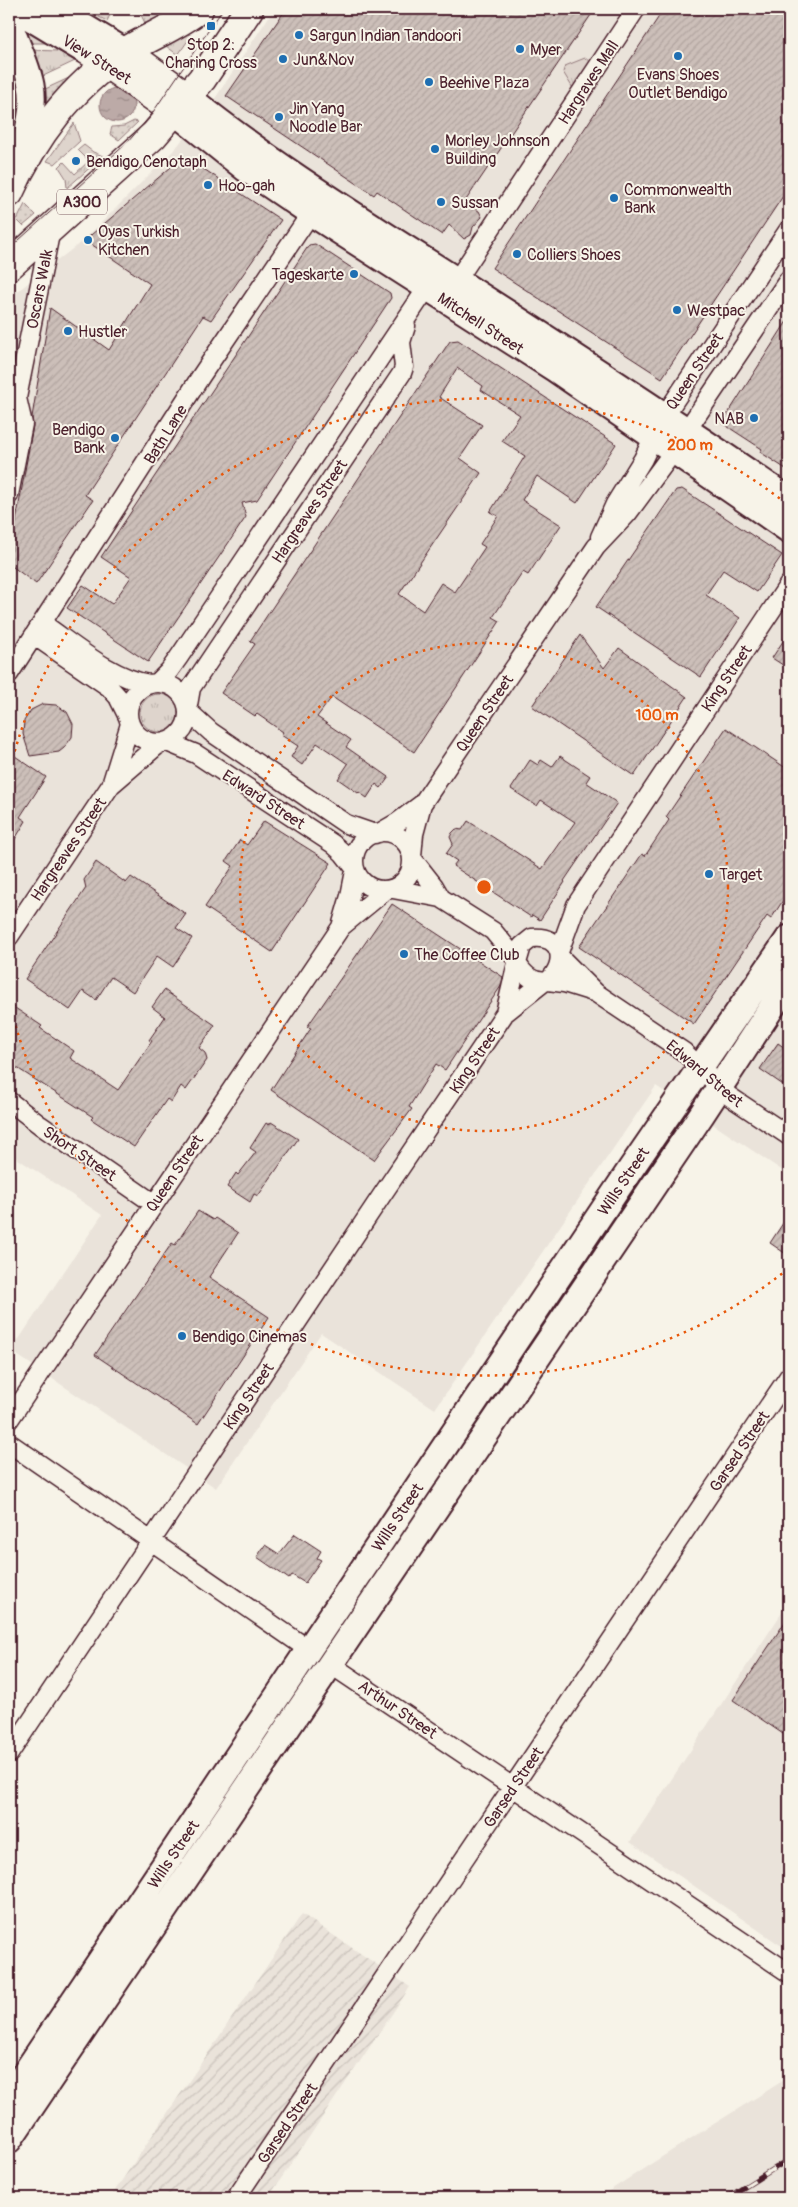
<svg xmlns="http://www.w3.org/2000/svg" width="798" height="2207" font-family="Pangolin,sans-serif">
<defs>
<pattern id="industrial-furrows" width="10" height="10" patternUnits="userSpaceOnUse" patternTransform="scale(1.25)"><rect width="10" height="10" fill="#eae3da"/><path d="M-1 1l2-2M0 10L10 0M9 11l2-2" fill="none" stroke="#cac2bb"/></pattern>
<pattern id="grass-tufts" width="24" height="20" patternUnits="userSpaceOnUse" patternTransform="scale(1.25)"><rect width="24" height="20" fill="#ded4cc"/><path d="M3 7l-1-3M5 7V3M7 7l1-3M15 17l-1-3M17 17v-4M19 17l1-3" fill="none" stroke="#c0b6af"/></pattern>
<pattern id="garden-dots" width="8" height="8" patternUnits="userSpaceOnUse" patternTransform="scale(1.25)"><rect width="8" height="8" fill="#ded4cc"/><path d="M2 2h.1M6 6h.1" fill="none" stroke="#c0b6af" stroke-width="1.8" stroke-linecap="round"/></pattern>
<pattern id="water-ripples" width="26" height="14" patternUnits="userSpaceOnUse" patternTransform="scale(1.25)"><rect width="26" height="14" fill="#bcaaa7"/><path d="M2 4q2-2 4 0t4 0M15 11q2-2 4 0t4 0" fill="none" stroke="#9b8a88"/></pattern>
<pattern id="building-hatch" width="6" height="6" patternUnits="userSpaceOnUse" patternTransform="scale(1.25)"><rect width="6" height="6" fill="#ccbfb9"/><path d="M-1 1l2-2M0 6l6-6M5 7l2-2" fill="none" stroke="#b1a49f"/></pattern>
</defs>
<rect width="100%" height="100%" fill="#f7f3e8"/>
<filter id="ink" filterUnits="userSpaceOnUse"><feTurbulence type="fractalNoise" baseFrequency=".02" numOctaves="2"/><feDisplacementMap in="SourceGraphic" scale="10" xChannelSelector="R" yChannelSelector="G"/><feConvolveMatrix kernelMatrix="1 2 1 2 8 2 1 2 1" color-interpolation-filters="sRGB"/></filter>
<g filter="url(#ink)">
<path fill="#eae3da" d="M274,9h515v1166l-133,-89 -221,323 -114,-76 -105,155 -205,-137 91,-136 -93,-62v-857l1,1 74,-57 91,-91 41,-52z
M789,1602v349l-159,-109z
M789,2077v121h-191l95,-61z"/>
<path fill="url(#industrial-furrows)" d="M302,1914l108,73 -142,211h-158z"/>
<path fill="url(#grass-tufts)" stroke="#947a7c" d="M83,9l29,2 -5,10z
M138,9h40l-32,16z
M187,33l4,3 -13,19 -12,-9z
M29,50l29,1 17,10 -36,17z
M585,58l8,6 -19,26 -11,-18 2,-6z
M74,123l6,18 -25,23 -8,-3z
M84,145l9,7 10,4 -36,32 -1,-10 -7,-11 5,-5 11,12 14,-13 -11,-11z
M140 713a19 19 0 1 1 38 0a19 19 0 1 1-38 0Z"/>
<path fill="url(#garden-dots)" stroke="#947a7c" d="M22,28l25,15h-21z
M71,77l-25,26 -2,-1 -1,-12z
M134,121l4,1 -19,18 -9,-6 2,-7 12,-1z
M25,204l11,11 -13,11 -6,-6z"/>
<path fill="url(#water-ripples)" stroke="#8e7275" d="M100 105a17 17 0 1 1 34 0a17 17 0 1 1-34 0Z"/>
<path fill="url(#building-hatch)" stroke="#4a1f2b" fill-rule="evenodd" d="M286,9h309l-131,194 15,8 3,6 -9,10 -2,8 -7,4 -15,-14 -7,10 -65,-44 -3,4 -148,-99z
M664,9h125v178l-127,191 -170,-110z
M184,156l97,64 -70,100 -8,-4 -118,179 8,5 -57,84 -27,-20v-4l24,-134 -1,-9 18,-109 59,42 41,-66 -65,-44z
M315,244l75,49 1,5 -134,202 -15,3 4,14 -98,145 -81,-54 16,-23 29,19 19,-27 -30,-20 208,-312z
M789,318v153l-29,-19 2,-3 -40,-26z
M458,340l158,104 -39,59 -40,-27 -15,24 39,25 -33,50 -5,-3 -30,45 7,4 -86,131 -82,-55 -15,20 34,23 -5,7 43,30 -8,11 -5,-4 -9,14 -8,-6 -1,1 -20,-14 10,-15 -31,-21 -15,22 -11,-8 7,-11 -17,-11 2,-3 -26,-18 -2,2 -34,-23 34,-49 -5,-3 200,-300zM457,368l26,18 -2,4 39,25 -18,26 23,15 -35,56 8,4 -18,28 5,3 -30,45 -14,-9 -18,28 -24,-17 82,-121 -21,-15 22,-33 -43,-28z
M682,489l100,66 -25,37 -34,-22 -17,25 34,23 -39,59 -105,-70 80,-117z
M789,632v37l-17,-11z
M580,635l24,33 15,-20 68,49 -53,79 -102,-70z
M43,704l13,1 11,7 6,12 -1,13 -8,11 -5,4 -29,4 -7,-22 1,-13 7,-11z
M726,728l63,42v121l-18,28 -4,-3 -73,108 -115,-77 63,-93 3,2 24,-36 -3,-3z
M9,752l37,25 -26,40 6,4 -17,28z
M560,756l30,20 -4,6 31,21 -53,78 1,1 -25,38 -8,-5 -1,2 -78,-51 4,-5 -11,-7 7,-10 -3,-7 2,-4 4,-4 6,1 6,-9 74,48 33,-47 -34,-22 -4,6 -26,-17 19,-29 8,5 3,-5 11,7z
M264,821l67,42 -59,89 -67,-45 28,-41 -7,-5 14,-21 7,5z
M96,862l30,21 5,-6 55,37 -10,14 16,10 -19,29 -16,-11 -24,36 -22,-15 -15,23 -13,-9 -13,19 -45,-31 61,-91 -2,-8z
M392,904l111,73 -2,9 -56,84 -9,-6 -27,43 3,2 -38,51 -103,-70 40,-62 -4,-1z
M164,990l51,35 -16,23 6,5 2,7 -21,30 -5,-4 -10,16 -4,-3 -33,48 -43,-28 2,-2 -79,-51 -5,-7v-55l33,22 -2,2 34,23 -4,7 48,32 34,-49 -3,-1 16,-23 -13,-10z
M778,1043l11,8v38l-29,-20z
M271,1122l27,17 -40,57 -4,-2 -4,8 -23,-15 9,-14 2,2 18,-23 -6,-4 16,-25 3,2z
M198,1211l15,9 2,-2 23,15 -29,44 60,40 -71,107 -103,-69 77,-112 3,2z
M789,1214v42l-19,-13z
M295,1534l26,17 -4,7 4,2 -16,23 -13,-8 -3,4 -32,-22 8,-12 14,9z
M789,1616v122l-56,-38z"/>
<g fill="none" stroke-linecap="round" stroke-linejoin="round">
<g stroke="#4a1f2b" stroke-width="21">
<path id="street" d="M457,280l179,-271
M665,415l124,-186
M687,430l102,-151
M9,495l14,-71 -6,-26 34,-169
M600,537l15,-33 28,-45 10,-21
M43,624c31,21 68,54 106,60
M35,636l74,51 9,10 10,20
M9,674l192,-298 110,-163
M128 713a30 30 0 1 1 60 0a30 30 0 1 1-60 0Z
M157,683l12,-12 10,-14 248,-369
M188,705l3,-17 211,-315 2,-6 -3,-25 5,-16
M189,712l22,20 135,92 29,10
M167,742l29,12 137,90 10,9 11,14
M111,785l19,-61
M354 861a29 29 0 1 1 58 0a29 29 0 1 1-58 0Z
M379,833l19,-11 24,-18
M412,856l2,-22 8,-30 174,-257 32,-34 45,-61
M412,858l22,28 7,12
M393,889l48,9 52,33 24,29
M341,927l9,-31 5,-25
M9,937l102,-152 49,-42
M532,938c30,-3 36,24 16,43 -14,3 -25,-7 -31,-18l5,-17z
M559,952l17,-47 213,-321
M560,957l36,36 88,59 45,44 60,40
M548,981l16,2 29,9
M505,1013l12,-50
M9,1101l31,24 113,78
M9,1420l332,-493 45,-37
M9,1443l299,206
M330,1664l459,309
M9,1754l375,-562 121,-179 39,-31
M236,2198l553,-822"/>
</g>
<g stroke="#4a1f2b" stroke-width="29">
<path id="secondary" d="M16,9l91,55
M54,9l72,43
M9,23c7,20 18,41 22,62 5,26 -6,55 -13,80
M188,97c85,69 179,126 271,185 111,71 222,143 330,218
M175,112l71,57 65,44 244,156 234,161
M9,2097l623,-930 157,-229
M9,2140l693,-1026 87,-133"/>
</g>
<g stroke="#4a1f2b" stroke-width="31">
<path id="highway" d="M126,52l62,45
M107,64l68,48
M9,193c25,-56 63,-107 114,-140 25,-16 53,-26 76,-44
M9,266l145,-131 48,-56 47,-70"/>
</g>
<use href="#street" stroke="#f7f3e8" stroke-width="18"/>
<use href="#secondary" stroke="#f7f3e8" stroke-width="25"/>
<use href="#highway" stroke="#f7f3e8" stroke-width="28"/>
<path stroke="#4a1f2b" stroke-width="1" d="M9,249l118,-106 24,-28 72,-106"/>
<g stroke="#4a1f2b" stroke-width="5.5">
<path id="rail" d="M727,2198l62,-39"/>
</g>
<use href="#rail" stroke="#f7f3e8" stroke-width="4" stroke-dasharray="11" stroke-linecap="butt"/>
</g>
</g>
<g fill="none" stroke="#e8590c" stroke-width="2.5" stroke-dasharray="2.5 5">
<circle cx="484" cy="887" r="244"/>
<path d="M788 1269A488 488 0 0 1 9 1001M9 773A488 488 0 0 1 788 505"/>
</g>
<g fill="#1f6fb2" stroke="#f7f3e8" stroke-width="2">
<rect x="206" y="21" width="10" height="10" rx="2.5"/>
<circle cx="299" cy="35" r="5"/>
<circle cx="520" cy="49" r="5"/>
<circle cx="678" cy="56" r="5"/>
<circle cx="283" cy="59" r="5"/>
<circle cx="429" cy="82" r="5"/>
<circle cx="279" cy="117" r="5"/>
<circle cx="435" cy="149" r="5"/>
<circle cx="76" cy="161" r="5"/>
<circle cx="208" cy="185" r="5"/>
<circle cx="614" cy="198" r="5"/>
<circle cx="441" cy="202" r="5"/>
<circle cx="88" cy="240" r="5"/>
<circle cx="517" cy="254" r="5"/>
<circle cx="354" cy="274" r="5"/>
<circle cx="677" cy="310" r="5"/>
<circle cx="68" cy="331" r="5"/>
<circle cx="754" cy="418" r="5"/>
<circle cx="115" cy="438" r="5"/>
<circle cx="709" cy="874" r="5"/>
<circle cx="404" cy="954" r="5"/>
<circle cx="182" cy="1336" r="5"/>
</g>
<g text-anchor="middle" stroke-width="4" stroke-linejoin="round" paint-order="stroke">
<rect fill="#f7f3e8" stroke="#7e5f64" stroke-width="1" x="57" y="189.5" width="50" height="25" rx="4"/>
<g font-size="15" font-weight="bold" fill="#4a1f2b">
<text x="82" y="207">A300</text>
</g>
<g font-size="16" fill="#4a1f2b" stroke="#f7f3e8" text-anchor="start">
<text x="309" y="41">Sargun Indian Tandoori</text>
<text x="211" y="50" text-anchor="middle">Stop 2:<tspan x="211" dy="18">Charing Cross</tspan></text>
<text x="530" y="55">Myer</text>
<text x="293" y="65">Jun&amp;Nov</text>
<text x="678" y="80" text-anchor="middle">Evans Shoes<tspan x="678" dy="18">Outlet Bendigo</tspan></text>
<text x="439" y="88">Beehive Plaza</text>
<text x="289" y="114">Jin Yang<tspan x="289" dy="18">Noodle Bar</tspan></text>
<text x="445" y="146">Morley Johnson<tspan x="445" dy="18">Building</tspan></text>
<text x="86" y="167">Bendigo Cenotaph</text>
<text x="218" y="191">Hoo-gah</text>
<text x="624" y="195">Commonwealth<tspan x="624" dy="18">Bank</tspan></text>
<text x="451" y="208">Sussan</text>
<text x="98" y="237">Oyas Turkish<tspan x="98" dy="18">Kitchen</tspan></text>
<text x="527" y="260">Colliers Shoes</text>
<text x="344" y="280" text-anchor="end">Tageskarte</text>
<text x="687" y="316">Westpac</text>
<text x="78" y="337">Hustler</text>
<text x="744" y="424" text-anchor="end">NAB</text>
<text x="105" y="435" text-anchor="end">Bendigo<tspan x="105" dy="18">Bank</tspan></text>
<text x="719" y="880">Target</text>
<text x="414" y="960">The Coffee Club</text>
<text x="192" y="1342">Bendigo Cinemas</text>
</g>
<g font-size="16" fill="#4a1f2b" stroke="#f7f3e8">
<text transform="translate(97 59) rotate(32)" y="6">View Street</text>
<text transform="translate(588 82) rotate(-57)" y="6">Hargraves Mall</text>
<text transform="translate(39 289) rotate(-79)" y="6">Oscars Walk</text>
<text transform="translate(481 323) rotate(33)" y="6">Mitchell Street</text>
<text transform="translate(694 371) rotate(-56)" y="6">Queen Street</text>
<text transform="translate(165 434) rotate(-58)" y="6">Bath Lane</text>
<text transform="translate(309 511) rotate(-56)" y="6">Hargreaves Street</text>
<text transform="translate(726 678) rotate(-56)" y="6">King Street</text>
<text transform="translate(484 713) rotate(-56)" y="6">Queen Street</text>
<text transform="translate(264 799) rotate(33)" y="6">Edward Street</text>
<text transform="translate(68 849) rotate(-56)" y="6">Hargreaves Street</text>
<text transform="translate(474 1060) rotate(-56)" y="6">King Street</text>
<text transform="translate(705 1073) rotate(40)" y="6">Edward Street</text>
<text transform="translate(80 1153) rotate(34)" y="6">Short Street</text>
<text transform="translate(174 1173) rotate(-56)" y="6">Queen Street</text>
<text transform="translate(623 1181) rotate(-56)" y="6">Wills Street</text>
<text transform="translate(248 1396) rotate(-56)" y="6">King Street</text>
<text transform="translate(739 1451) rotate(-56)" y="6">Garsed Street</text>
<text transform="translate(397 1517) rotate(-56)" y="6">Wills Street</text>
<text transform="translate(398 1709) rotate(34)" y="6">Arthur Street</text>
<text transform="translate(513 1787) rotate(-56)" y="6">Garsed Street</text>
<text transform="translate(173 1854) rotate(-56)" y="6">Wills Street</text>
<text transform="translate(287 2123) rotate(-56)" y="6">Garsed Street</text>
</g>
</g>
<circle cx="484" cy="887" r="8" fill="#e8590c" stroke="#f7f3e8" stroke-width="2.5"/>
<g font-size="15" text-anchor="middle" font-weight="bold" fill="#e8590c" stroke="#f7f3e8" stroke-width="4" stroke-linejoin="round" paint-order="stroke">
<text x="690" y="450">200 m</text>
<text x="657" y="720">100 m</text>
</g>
<rect width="798" height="2207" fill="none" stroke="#f7f3e8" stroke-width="30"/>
<rect x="15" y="15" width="768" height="2177" fill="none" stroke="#4a1f2b" stroke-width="2" filter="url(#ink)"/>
</svg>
